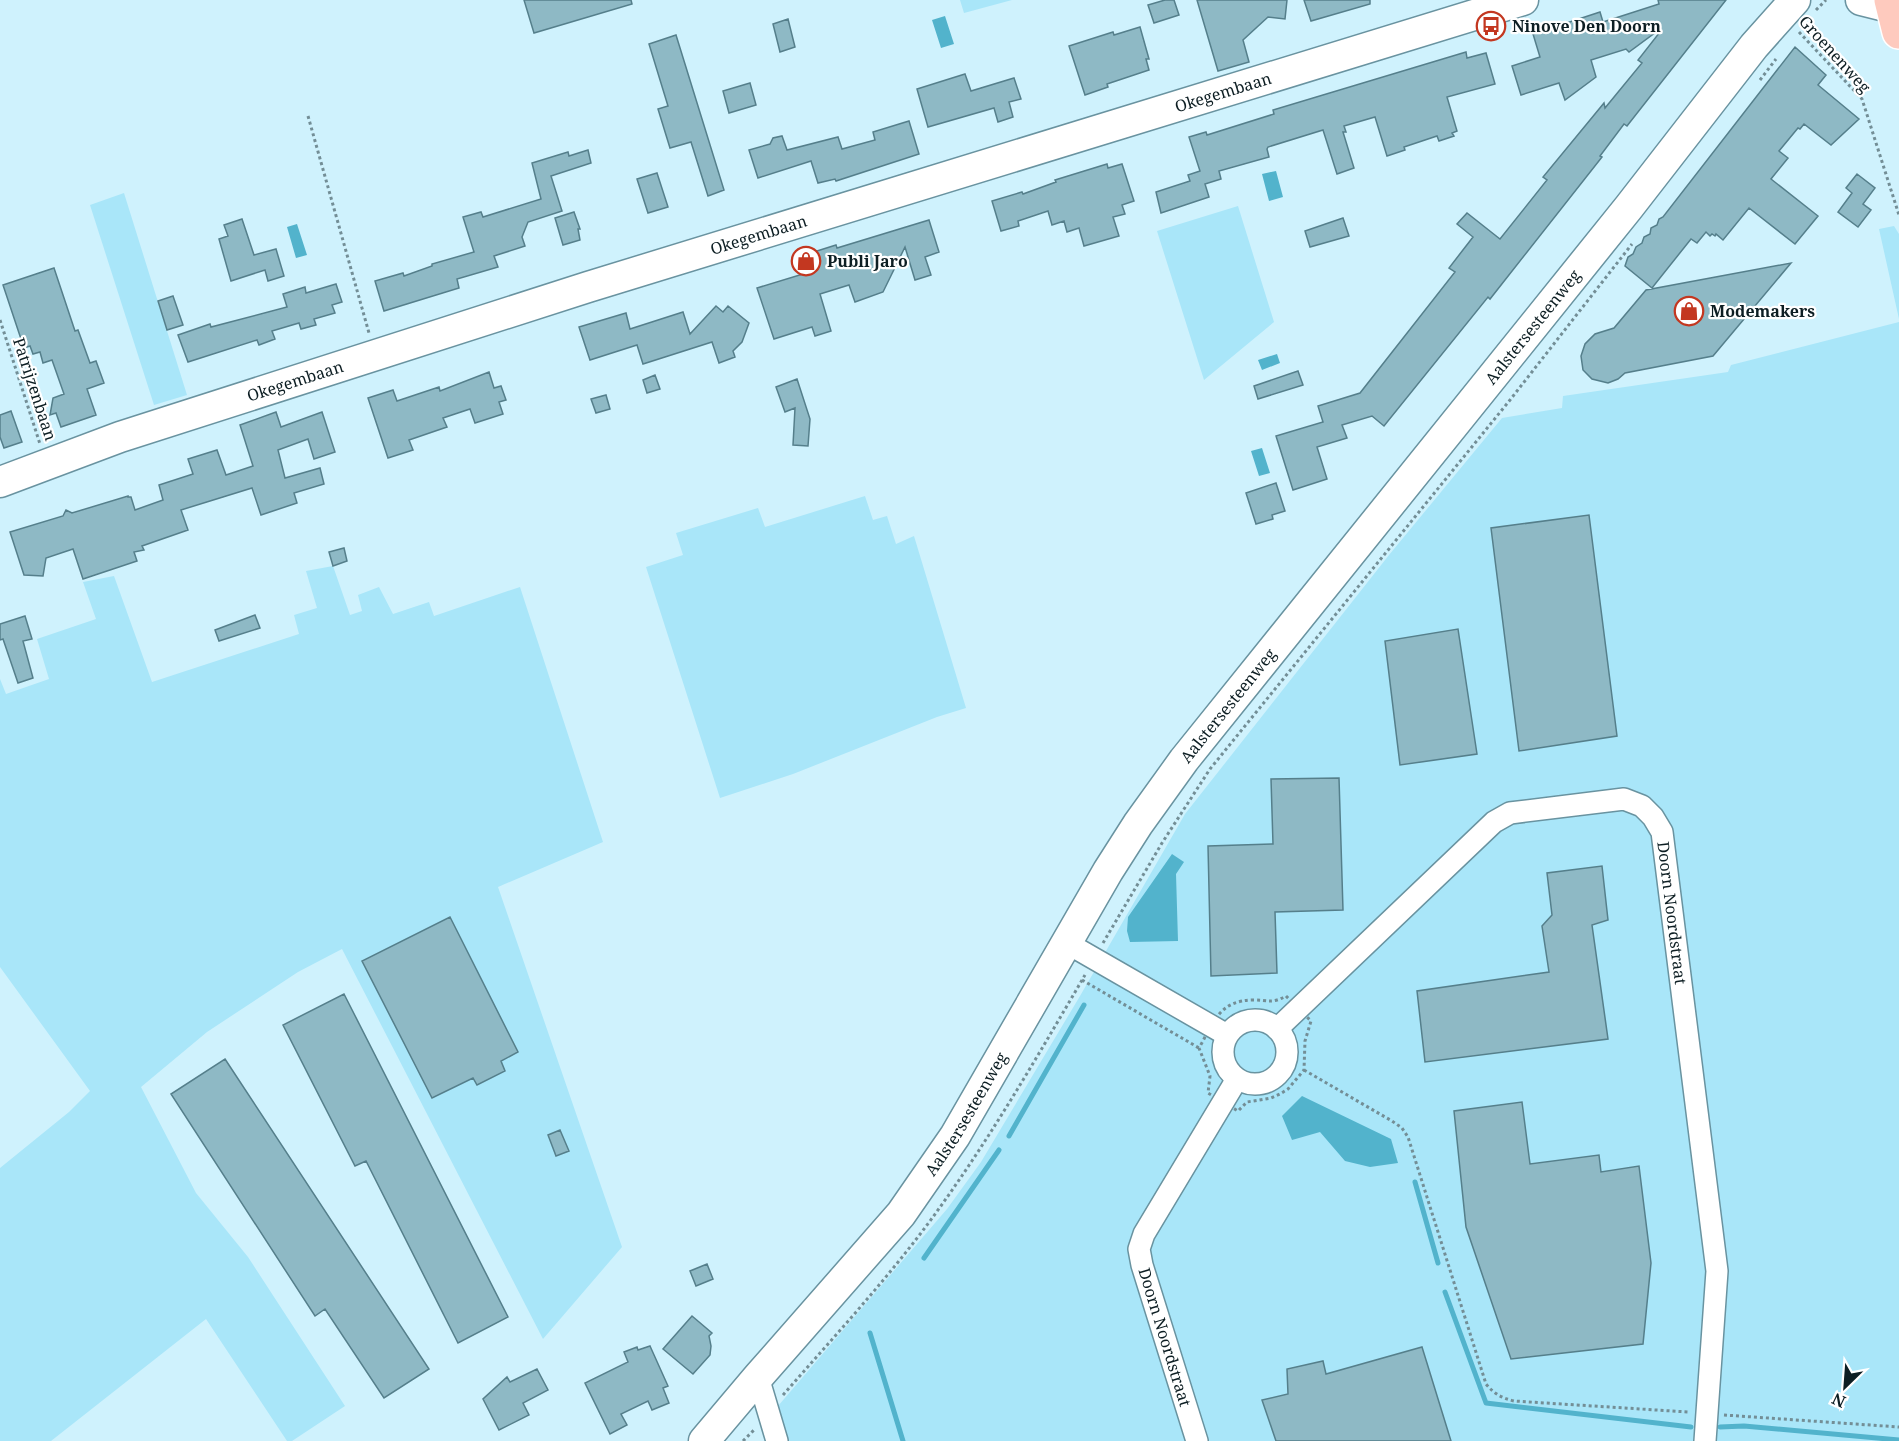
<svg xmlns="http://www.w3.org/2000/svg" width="1899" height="1441" font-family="'Noto Serif',serif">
<rect width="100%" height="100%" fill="#cff2fd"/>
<path fill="#a9e6f9" d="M960,0h52l-48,13z
M124,193l63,202 -33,10 -64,-200z
M1238,206l36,116 -70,58 -47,-149z
M1894,226l5,8v85l-20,-90z
M1899,322v1119h-1111l-10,-35 169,-197 34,-47 99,-166 105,-182 204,-259 113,-137 60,-10 1,-12 165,-24 3,-7z
M865,496l8,24 14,-4 9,28 18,-8 52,172 -29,9 -144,57 -73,24 -74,-231 37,-12 -7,-22 82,-25 7,19z
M333,566l17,49 12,-4 -4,-16 21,-8 14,27 36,-12 5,14 86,-29 83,255 -105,45 124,360 -79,92 -201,-390 -44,23 -91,60 -66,55 55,106 52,64 97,149 -53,35h-5l-81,-122 -155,122h-51v-273l69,-56 21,-21 -90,-124v-288l6,15 43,-15 -12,-40 59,-20 -13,-37 31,-6 38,106 147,-48 -5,-19 23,-7 -11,-37z"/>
<path fill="#52b3cc" d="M945,16l9,28 -13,4 -9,-28z
M1276,171l7,26 -14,4 -7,-27z
M297,224l10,31 -11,3 -9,-31z
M1277,354l3,9 -18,7 -4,-10z
M1262,448l8,25 -11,3 -8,-25z
M1172,854l12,8 -8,12 2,67 -48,1 -3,-11 1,-14z
M1302,1096l89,43 7,24 -28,4 -25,-6 -25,-29 -28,8 -10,-24z"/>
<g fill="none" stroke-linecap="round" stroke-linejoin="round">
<path stroke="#52b3cc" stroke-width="5" d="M1009,1136l75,-131
M1415,1182l23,81
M924,1258l75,-108
M1445,1292l41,111 205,24
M870,1333l33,108
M1720,1427l24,-1 155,14"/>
</g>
<path fill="#8eb9c5" stroke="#557f8b" stroke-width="1.5" d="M524,0h107l1,4 -98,29z
M1165,0h9l5,15 -25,8 -6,-18z
M1197,0h90l-2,19 -17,-2 -25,23 6,22 -31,9z
M1304,0h66v4l-59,17z
M1658,0h68l-99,126 -3,-2 -24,32 2,1 -112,142 -2,-2 -104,129 -12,-10 -30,9 5,13 -30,9 10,32 -34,11 -17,-54 47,-14 -5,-16 42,-13 95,-121 -6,-4 24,-31 -16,-13 10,-11 33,26 47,-59 -4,-3 61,-74 1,5 37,-45 -4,-3 22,-28 -1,-2 -30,22 -3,-3 -35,11 5,17 -31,23 -6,-17 -38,12 -9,-29 28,-9 -7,-23 67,-22 3,10 56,-18z
M788,19l7,28 -15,5 -7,-28z
M1140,27l9,32h-3l3,11 -42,14 1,3 -23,8 -16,-49 44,-14 1,3z
M676,35l48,155 -16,6 -17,-54 -21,6 -12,-39 10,-3 -19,-62z
M1795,47l31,28 -8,10 41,34 -28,26 -27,-21 -4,5 -2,-1 -19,23 9,7 -17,21 47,37 -23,28 -46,-36 -26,32 -7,-6 -1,2 -3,-2 -2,2 -4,-4 -9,11 -6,-4 -39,49 -27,-22 3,-9 5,-3 3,-7 6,-4 2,-6 6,-3 1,-6 6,-3 2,-6 4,-2z
M1466,52l1,6 19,-5 9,31 -48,13 10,34 -5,2 2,3 -15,5 -2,-5 -33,11 1,3 -18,6 -12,-39 -31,9 2,6h-3l11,36 -17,6 -14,-44 -55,17 -1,2 2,8 -50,14 2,8 -16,5 4,13 -48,16 -5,-21 34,-11 -2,-6 12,-4 -11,-34 17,-5 1,3 67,-21 -1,-4z
M965,74l6,17 43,-13 7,21 -12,3 4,15 -15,5 -4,-14 -66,19 -11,-38z
M750,83l6,22 -27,8 -6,-22z
M909,121l10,33 -83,27 -1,-2 -17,4 -7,-22 -53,17 -9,-28 21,-6 3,-6 9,-2 5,14 51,-13 4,12 33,-9 -2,-8z
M588,150l3,13 -40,13 11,35 -34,11 -6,15 3,9 -31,10 4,11 -41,12 2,9 -75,23 -9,-30 28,-8 1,3 28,-10v-2l42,-12 -11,-35 18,-5 2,5 58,-18 -9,-36 36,-11 1,4z
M1107,164l1,4 14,-4 12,37 -12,4 3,9 -12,3 6,19 -35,10 -5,-18 -12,4 -3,-11 -12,4 -4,-14 -30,10 1,5 -18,5 -9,-30 30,-9 1,2 33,-12 -1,-2z
M657,173l11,34 -20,6 -11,-34z
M1857,174l18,14 -12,16 8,6 -13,17 -20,-15 14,-19 -6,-5z
M574,212l6,17h-2l2,11 -17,5 -8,-27z
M1343,218l6,18 -39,11 -5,-16z
M242,219l12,36 22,-6 8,27 -16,5 -3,-11 -34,11 -12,-42 9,-3 -4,-11z
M929,220l10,32 -14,5 6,18 -16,5 -10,-33 -22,45 -28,10 -6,-17 -29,9 11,37 -16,5 -3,-9 -38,12 -17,-51 46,-14 -5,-17 38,-12 1,3z
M1791,263l-78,93 -88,17 -7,6 -10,4 -16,-4 -9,-9 -2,-14 4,-12 10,-10 19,-6 32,-38z
M54,268l21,63 3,-1 12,33 6,-2 8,22 -17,6 9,26 -35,12 -5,-14 -6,2 3,-17 11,-4 -12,-34 -9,3 -3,-11 -7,2 -3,-8 -6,2 -21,-63z
M336,284l6,18 -10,3 3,8 -21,6 2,6 -15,4 -2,-6 -27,8 3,8 -16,6 -2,-5 -69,22 -10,-27 32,-11 1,3 76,-20 -4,-13 22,-7 1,6z
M173,296l10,29 -16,5 -9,-29z
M716,306l7,6 5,-6 21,17 -7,19 -9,9 2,6 -16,6 -7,-21 -69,22 -6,-19 -47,15 -11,-33 47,-14 4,16 53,-17 7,22z
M1298,371l5,14 -45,14 -4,-13z
M489,372l5,16 7,-2 5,14 -7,2 4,12 -28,9 -5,-14 -27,9 4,9 -38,13 4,10 -25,8 -20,-60 25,-8 4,11 42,-14 1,4z
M655,375l5,14 -13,4 -4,-13z
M797,379l13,40 -2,27 -15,-1 2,-37 -10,4 -9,-25z
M606,395l4,14 -14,4 -5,-14z
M11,411l11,31 -18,6 -4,-11v-22z
M276,412l5,15 41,-15 13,40 -21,7 -6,-20 -30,11 7,28 35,-10 4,16 -30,9 3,10 -36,12 -9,-27 -71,22 7,20 -46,16 2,4 -10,2 3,9 -54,18 -10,-30 -27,9 -3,18 -19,-1 -14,-43 53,-16 3,-6 6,3 56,-17v1h3l4,13 28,-10 -4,-15 34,-11 -5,-15 29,-9 9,25 27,-9 -13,-41z
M1276,483l9,28 -13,4 1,4 -17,5 -10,-31z
M1589,515l28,221 -98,15 -28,-223z
M344,548l3,13 -14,5 -4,-14z
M255,615l5,13 -41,13 -4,-11z
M25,616l7,23 -9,2 10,37 -15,5 -15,-44 -3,1v-16z
M1458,629l19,125 -77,11 -15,-124z
M1339,778l4,132 -68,2 2,61 -66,3 -3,-130 65,-2 -2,-65z
M1602,866l6,54 -16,5 16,114 -183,23 -8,-71 132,-19 -7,-46 10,-11 -5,-42z
M450,917l68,135 -17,9 4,10 -28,14 -4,-7 -41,20 -70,-137z
M344,994l164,323 -50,26 -92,-182 -11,5 -72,-141z
M225,1059l204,310 -45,29 -59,-89 -10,7 -144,-222z
M1522,1102l8,62 69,-9 2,17 38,-6 12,97 -8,81 -132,15 -45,-132 -12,-116z
M560,1130l9,21 -13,5 -8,-21z
M707,1264l6,15 -17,7 -6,-15z
M692,1316l20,17 -3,3 2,10 -1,9 -17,19 -30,-25z
M650,1346l18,40 -5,2 6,15 -17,7 -4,-9 -27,13 6,11 -17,9 -25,-51 43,-21 -4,-10 13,-5 1,3z
M1422,1347l29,94h-175l-14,-41 26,-6 -1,-25 36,-8 3,13z
M537,1369l11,21 -25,13 6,12 -30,15 -16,-31 24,-22 3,5z"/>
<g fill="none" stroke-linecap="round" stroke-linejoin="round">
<g stroke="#6993a0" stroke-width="24">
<g id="minor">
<path d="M1067,943l160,92"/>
<circle cx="1255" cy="1052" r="32"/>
<path id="s1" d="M1277,1029l217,-207 16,-9 114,-14 18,7 11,11 9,15 55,439 -12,170"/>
<path d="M758,1377l19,64"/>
<path d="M1197,1441l-55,-176 -3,-16 5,-15 93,-155"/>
</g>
</g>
<g stroke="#6993a0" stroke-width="33">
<g id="secondary">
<path d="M1861,0l32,8"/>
<path id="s2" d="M0,482l120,-45 468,-150 935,-287"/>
<path id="s3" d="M704,1441l54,-64 143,-163 54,-78 153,-265 30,-47 46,-64 445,-553 125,-161 41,-46"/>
</g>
</g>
<g stroke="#fff" stroke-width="36">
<path id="trunk" d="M1891,0l8,32"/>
</g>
<path stroke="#738e96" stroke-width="3" stroke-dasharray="3 3" stroke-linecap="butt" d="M1816,10l10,-10
M1799,32l63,67 37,116
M1760,80l16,-21
M308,116l61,217
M0,320l40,124
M1103,943l59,-100 48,-74 300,-369 122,-156
M1082,980l117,68
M1286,996l25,25 -6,20 -1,29 -16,19 -8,5 -9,4 -24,4 -9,9 -30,-18 2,-17 -11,-28c15,-26 20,-48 55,-48 14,0 18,4 32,-4z
M1304,1070l88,51 10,7 6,9 78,247c8,10 16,14 28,17l174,11
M783,1395c55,-63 112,-124 160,-192 52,-73 97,-151 142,-228
M1724,1415l175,12
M743,1441l11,-11"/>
<use href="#minor" stroke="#fff" stroke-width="21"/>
<use href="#secondary" stroke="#fff" stroke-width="30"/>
<use href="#trunk" stroke="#fecabe" stroke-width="33"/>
</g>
<defs>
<g id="bus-ring" transform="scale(1.5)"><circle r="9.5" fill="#fff" stroke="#c33720" stroke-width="1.5"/><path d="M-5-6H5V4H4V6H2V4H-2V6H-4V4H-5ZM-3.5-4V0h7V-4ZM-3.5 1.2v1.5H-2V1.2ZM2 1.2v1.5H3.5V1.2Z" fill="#c33720"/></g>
<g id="shop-ring" transform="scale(1.5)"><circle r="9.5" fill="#fff" stroke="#c33720" stroke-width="1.5"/><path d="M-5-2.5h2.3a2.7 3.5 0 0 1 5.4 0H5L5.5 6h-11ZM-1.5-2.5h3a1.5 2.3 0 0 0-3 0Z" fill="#c33720"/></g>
</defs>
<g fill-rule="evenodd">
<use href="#bus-ring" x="1491" y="26"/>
<use href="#shop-ring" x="806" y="261"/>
<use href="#shop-ring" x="1689" y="311"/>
</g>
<g text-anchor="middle" stroke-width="4.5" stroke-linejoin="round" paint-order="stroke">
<g font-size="16" font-weight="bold" fill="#0d1e23" stroke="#fff" text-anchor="start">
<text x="1512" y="32">Ninove Den Doorn</text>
<text x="827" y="267">Publi Jaro</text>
<text x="1710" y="317">Modemakers</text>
</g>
<g font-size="16" fill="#0d1e23" stroke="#fff">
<text transform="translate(1835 54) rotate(48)" y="6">Groenenweg</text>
<text dy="6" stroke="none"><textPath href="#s2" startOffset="1284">Okegembaan</textPath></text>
<text dy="6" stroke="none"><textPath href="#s2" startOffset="798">Okegembaan</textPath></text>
<text dy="6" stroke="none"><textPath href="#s3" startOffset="1392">Aalstersesteenweg</textPath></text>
<text dy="6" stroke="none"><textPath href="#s2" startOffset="312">Okegembaan</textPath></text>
<text transform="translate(35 389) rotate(72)" y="6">Patrijzenbaan</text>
<text dy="6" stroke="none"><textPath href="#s3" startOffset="906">Aalstersesteenweg</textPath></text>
<text dy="6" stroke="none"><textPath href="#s1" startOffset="567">Doorn Noordstraat</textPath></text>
<text dy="6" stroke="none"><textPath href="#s3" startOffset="420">Aalstersesteenweg</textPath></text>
<text transform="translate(1165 1337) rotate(73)" y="6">Doorn Noordstraat</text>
</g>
</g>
<g transform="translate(1845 1387) rotate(205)" stroke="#ffffff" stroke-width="4.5" paint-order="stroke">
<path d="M0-4.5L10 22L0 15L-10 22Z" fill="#0d1e23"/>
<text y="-9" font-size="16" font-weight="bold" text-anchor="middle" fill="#0d1e23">N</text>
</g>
</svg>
